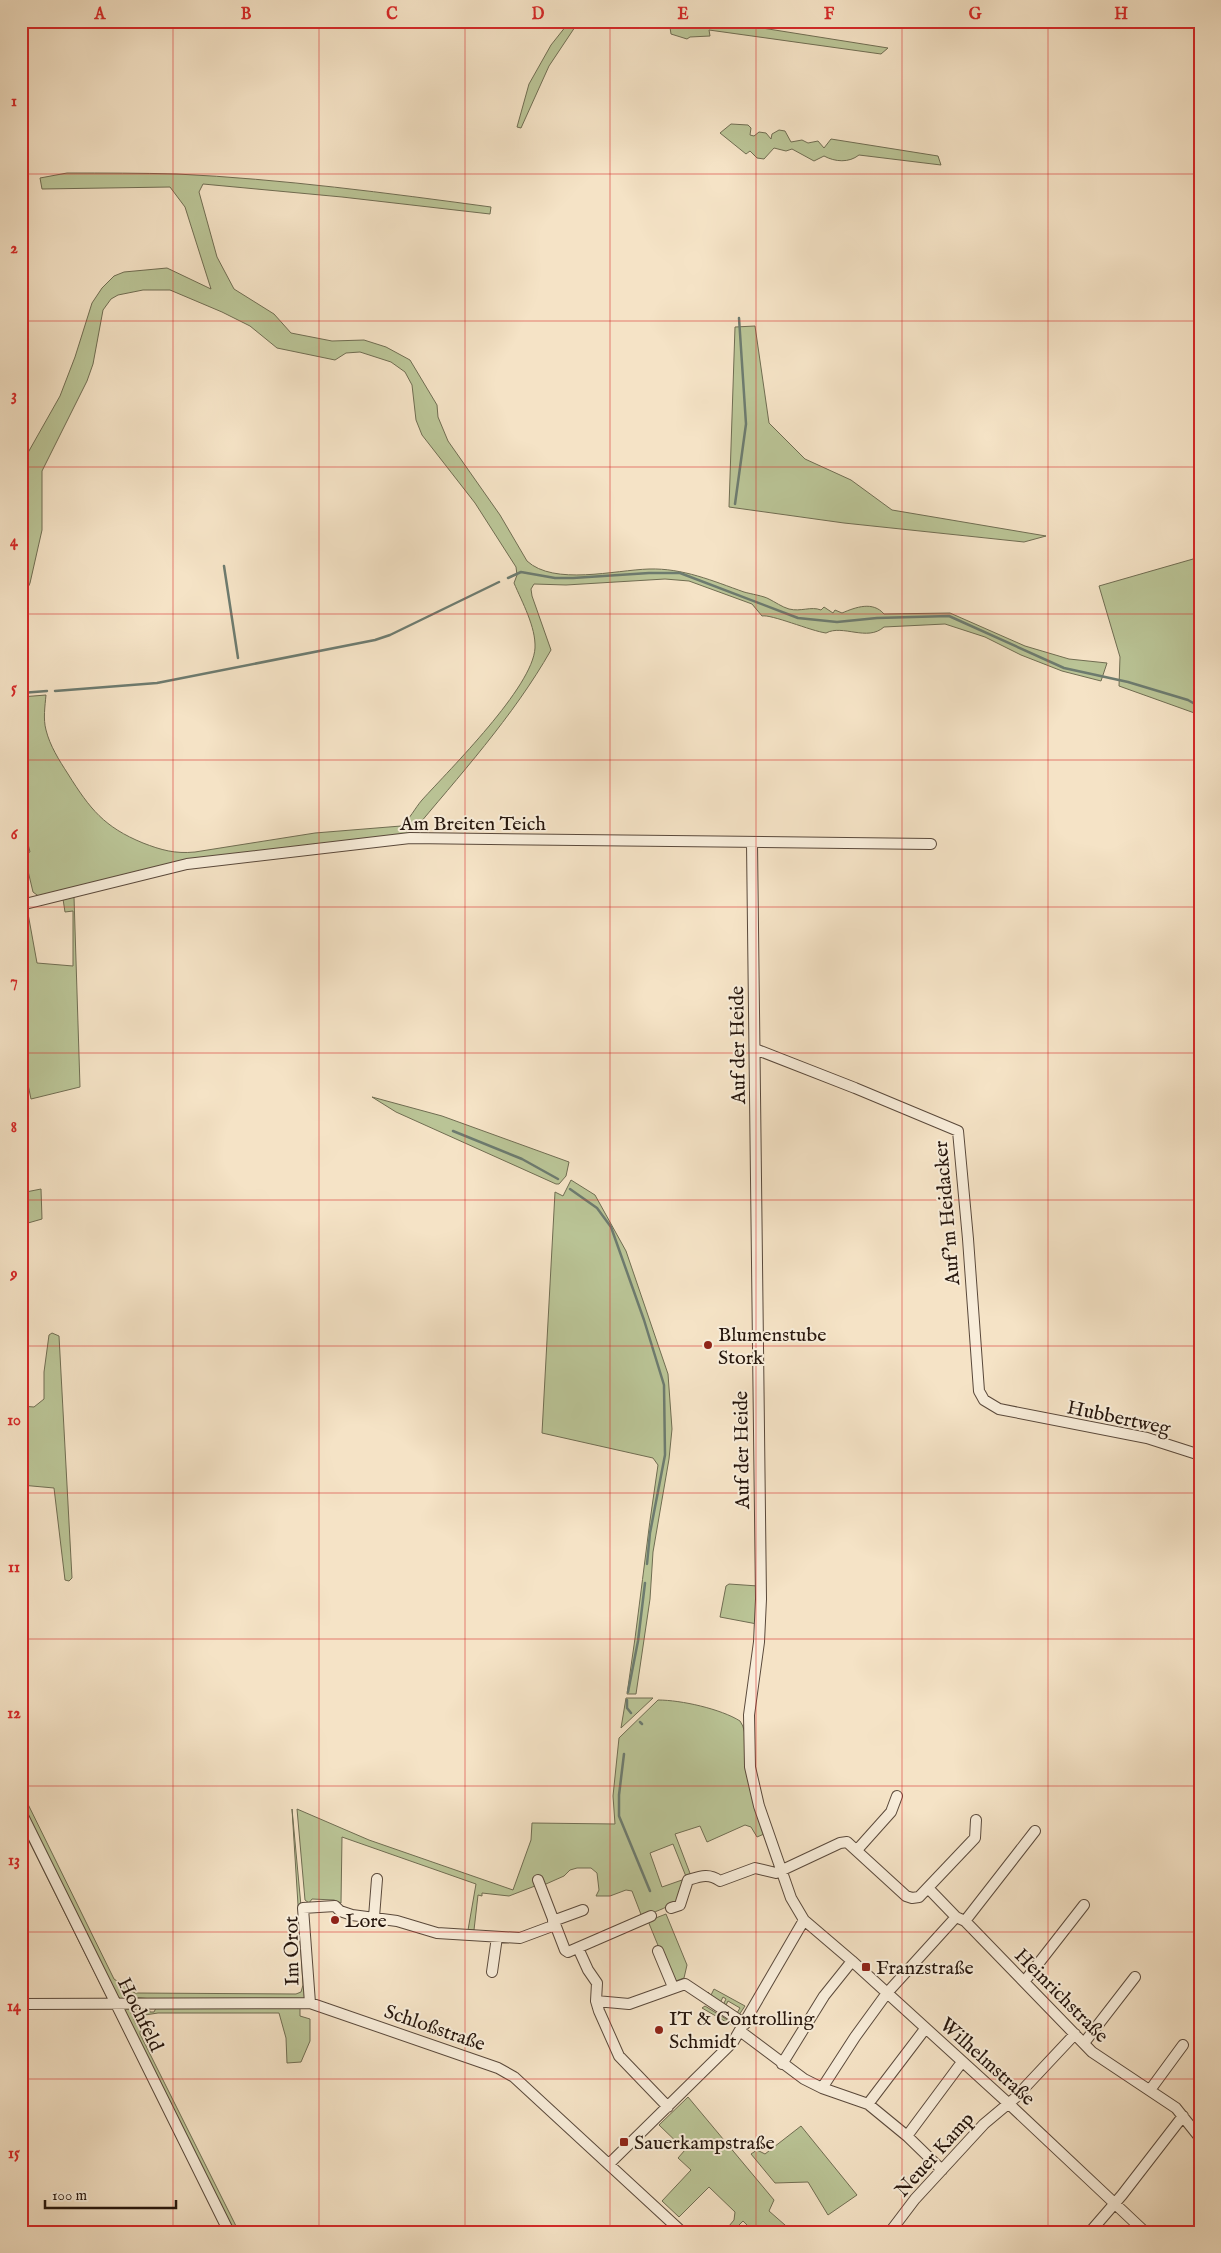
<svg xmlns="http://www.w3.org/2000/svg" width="1221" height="2253" font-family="'IM FELL English',serif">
<rect width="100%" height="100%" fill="#f5e3c6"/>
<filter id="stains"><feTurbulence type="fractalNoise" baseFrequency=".004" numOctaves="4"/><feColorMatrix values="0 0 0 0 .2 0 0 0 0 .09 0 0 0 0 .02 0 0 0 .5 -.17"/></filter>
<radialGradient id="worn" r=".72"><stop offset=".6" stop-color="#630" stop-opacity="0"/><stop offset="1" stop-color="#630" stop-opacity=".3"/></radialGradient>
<path fill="#bac496" stroke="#706d52" d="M570,21h9l-30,45 -28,62 -4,-1 12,-43 22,-39z
M669,21h49l170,27 -7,6 -172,-24 1,6 -20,1 -3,2 -16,-5z
M731,124l17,1 3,3 -1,7 4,1 5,-4 7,1 5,6 1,-5 7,-4 6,1 6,11 11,-2 6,3 10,-2 6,7 7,-9 107,17 3,9 -82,-10c-10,8 -24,7 -35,1l-10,5 -22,-12 -6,2 -12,-3 -10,11 -7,-1 -7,-7 -4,3 -26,-21z
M67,173c37,0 74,0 110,1 105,5 210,19 314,33l-1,7 -148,-17 -139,-13 -4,8 18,65 17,32 40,25 17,19 41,8 32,-1 22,7 24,13 27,45 1,12 10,24 52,74 27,46c27,25 88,9 122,8 34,-1 64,12 95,23 7,2 20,4 25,7 6,3 13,8 20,10 12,3 22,-3 32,1l3,-3 9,6 2,-3 7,3c14,-6 31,-12 42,1l66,-1 75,33 44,13 38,4 -6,18 -39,-10 -41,-16 -36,-18 -40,-13 -61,3c-17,15 -41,-3 -58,6 -15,-2 -55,-19 -64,-17l-10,-12 -63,-23 -24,-2 -99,6 -32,-1 -3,5 1,7 19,54c-38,67 -92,126 -141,185l-223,27 -146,36 -8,-6 -9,-38 6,-2 -7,-28h-2v-127l25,-2c-1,11 -3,24 0,35 4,16 13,30 22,44 22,35 36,53 75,69 18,7 32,11 52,9l120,-19 86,-7c9,-7 14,-18 21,-26 28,-31 111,-113 113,-152 1,-21 -13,-46 -21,-65l3,-8 -1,-8 -41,-64 -53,-68 -6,-15 -4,-35 -7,-13 -14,-10 -31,-10 -14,1 -11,7 -58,-12 -27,-22 -28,-14 -52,-22h-27l-25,5 -7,4 -8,11 -10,54 -6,17 -45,90v59l-12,53 -9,21v-67l7,-36 -7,-1v-35l39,-69 15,-39 17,-54 10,-15 12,-12 10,-4 43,-4 44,21 -26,-82 -15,-20 -128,2 -2,-11z
M755,326l14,97 36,36 46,21 41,30 154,26 -22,6 -180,-19 -115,-16 6,-180z
M1200,557v158l-81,-29 1,-29 -21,-71z
M74,897l6,190 -49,12 -10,-48v-142l6,-1 10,55 36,3v-55l-8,1 -2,-13z
M372,1097l70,19 127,46 -3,14 -7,8h-3l-160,-72z
M571,1180l24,15 31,56 42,123 4,55 -3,30 -16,93 -3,47 -14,95h-9c12,-76 19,-153 31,-229l-5,-7 -111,-25 13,-241 8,4z
M41,1189l1,30 -21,6v-32z
M52,1333l7,3 13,242 -3,3 -4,-1 -11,-92 -33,-3v-79l13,1 10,-8v-27l5,-37z
M729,1584l29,2 -1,38 -37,-7 6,-31z
M626,1698h27l-32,30z
M658,1700c23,0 63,9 82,21 9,12 4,34 6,49 4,22 10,44 18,64l-7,3 -6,-10 -6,-2 -38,17 -7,-16 -25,8 16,42 -4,3 -14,-35 -23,9 12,34 20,-7c9,23 -25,30 -40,37l-10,-26 -6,-1 -16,6h-14l3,-6 -2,-17 -6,-5h-14l-7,2 -6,6 -27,12 -2,-2 -26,10 -27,-3v3l-4,-1 -4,35h-6l8,-46 -134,-47 -1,66 -7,-3 -22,-1 -3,4 -4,-3 -8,-91 72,31 144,50 18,-50 1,-17 83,1 -2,-28 6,-58z
M21,1790l93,189 21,14 161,1 5,-2 2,-7 -11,-176 9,97 6,90 -3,3h-152l-21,-2 -2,-3 -7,-2 14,32 4,-13 9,-3 1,4h4l2,-4 144,-2v10l10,3v22l-9,21 -14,1 -1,-25 -7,-25h-121l-13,2 -3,5 -2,14 99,198h-15l-203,-407z
M666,1914l21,51 -3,13 -11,4 -25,-61z
M714,1989l31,17 -6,9 -2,-2 3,-5 -12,-7 -3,6 -2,-2 3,-6 -3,-2 -3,6 -14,-8 2,-3 3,3z
M705,2006l29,18 -1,2 -31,-18z
M688,2097l86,103 -5,11 24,21h-26l-3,-3 -3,3h-7l-11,-11 -11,11h-8l10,-12 1,-8 -26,-25 -30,30 -17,-16 29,-31 -13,-12 7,-8 -26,-25z
M801,2126l56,69 -29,20 -20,-33 -33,1 -24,-29 6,-4 8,4z"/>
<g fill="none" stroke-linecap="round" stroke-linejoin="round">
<path stroke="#6d7b6f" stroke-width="2.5" d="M735,504l11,-80 -7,-106
M224,566l14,92
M508,578l13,-6 34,6h18l76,-5h31l118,45 39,4 40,-4 72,-2 115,52 64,14 60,18 12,7
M55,691l102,-8 218,-43 15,-5 109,-53
M21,693l26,-2
M453,1131l69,28 36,20
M570,1189l27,19 14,19 33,93 20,65 1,70 -15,78 -3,31
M628,1692l10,-51 7,-58
M627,1700v8l4,5
M640,1722l2,2
M624,1754l-5,41v21l31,75"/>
<g stroke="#5a493b" stroke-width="12">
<path id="minor" d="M752,843l9,756 -2,43 -10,73 1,52 9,39 32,92 13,22 48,41 156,142 137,129
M21,905l166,-41 223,-26 521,6
M755,1049l100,39 103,43 10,108 11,152 5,9 15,9 148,29 53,17
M21,1812l208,420
M857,1850l34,-38 6,-16
M538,1880l27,70 3,2 83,-36
M928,1888l28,29 9,4 127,131 84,56 24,30
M671,1908l9,-3 8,-25c13,-4 21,-7 32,1l35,-13 21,5 64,-30 7,-1 59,54 6,2 7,-1 56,-59 1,-18
M374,1917l3,-38
M553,1921l30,-11
M965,1921l70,-90
M578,1948l10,22 9,13 -1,18 33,3 56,-20 60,40
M658,1951l15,36
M492,1972l5,-35
M1024,1982l60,-77
M596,2001l3,10 20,45 49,51
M310,2003l-7,-95 32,-2 5,5 12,4 45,6 40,12 83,5 35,-13
M21,2004l289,-1 188,65 16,9 168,155
M740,2031l64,48 18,9 46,16 39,32 35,34
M1084,2043l51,-66
M782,2064l42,-68 28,-35
M822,2088l33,-51 32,-44 69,-76
M1150,2090l33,-45
M868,2104l57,-75
M907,2136l55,-74
M609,2164l124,-122 71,-122
M890,2232l25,-33 69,-75 31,-26 60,-64
M1090,2232l32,-37 61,-79"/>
</g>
<use href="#minor" stroke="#f8edda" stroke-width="10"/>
</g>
<path fill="none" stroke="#d62828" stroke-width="1" stroke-opacity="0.55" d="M173,21v2211M319,21v2211M465,21v2211M610,21v2211M756,21v2211M902,21v2211M1048,21v2211M21,174h1179M21,321h1179M21,467h1179M21,614h1179M21,760h1179M21,907h1179M21,1053h1179M21,1200h1179M21,1346h1179M21,1493h1179M21,1639h1179M21,1786h1179M21,1932h1179M21,2079h1179"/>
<g fill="#8f2418" stroke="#f8edda" stroke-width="2">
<circle cx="708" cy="1345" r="5"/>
<circle cx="335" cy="1920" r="5"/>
<rect x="861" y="1962" width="10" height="10" rx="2.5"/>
<circle cx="659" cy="2030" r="5"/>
<rect x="619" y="2137" width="10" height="10" rx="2.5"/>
</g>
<g text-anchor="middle" stroke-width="4" stroke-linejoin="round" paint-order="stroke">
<g font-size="20" fill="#26160d" stroke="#f8edda">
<text x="473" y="830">Am Breiten Teich</text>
<text transform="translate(737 1045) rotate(-91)" y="7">Auf der Heide</text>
<text transform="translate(946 1213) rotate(-95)" y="7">Auf'm Heidacker</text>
<text transform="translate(1119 1417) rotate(12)" y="7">Hubbertweg</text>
<text transform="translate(741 1450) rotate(-91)" y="7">Auf der Heide</text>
<text transform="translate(291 1951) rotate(-91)" y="7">Im Orot</text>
<text transform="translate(1062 1995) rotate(45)" y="7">Heinrichstraße</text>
<text transform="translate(141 2014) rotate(64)" y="7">Hochfeld</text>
<text transform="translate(435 2027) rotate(19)" y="7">Schloßstraße</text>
<text transform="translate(988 2061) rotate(42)" y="7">Wilhelmstraße</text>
<text transform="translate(934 2154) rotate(-48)" y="7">Neuer Kamp</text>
</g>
<g font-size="20" fill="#26160d" stroke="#f8edda" text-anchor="start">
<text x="718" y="1341">Blumenstube<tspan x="718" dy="23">Stork</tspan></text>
<text x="345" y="1927">Lore</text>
<text x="876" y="1974">Franzstraße</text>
<text x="669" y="2025">IT &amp; Controlling<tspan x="669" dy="23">Schmidt</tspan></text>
<text x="634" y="2149">Sauerkampstraße</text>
</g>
</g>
<rect width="1221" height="2253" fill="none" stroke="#f5e3c6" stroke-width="55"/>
<path d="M45 2200v8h131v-8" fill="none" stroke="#26160d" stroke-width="2.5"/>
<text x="52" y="2200" font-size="15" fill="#26160d" stroke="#f8edda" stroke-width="4" paint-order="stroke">100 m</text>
<rect x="28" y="28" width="1166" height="2198" fill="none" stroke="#d62828" stroke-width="2"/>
<g font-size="16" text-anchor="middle" font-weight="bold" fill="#d62828">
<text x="100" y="19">A</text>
<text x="246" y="19">B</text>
<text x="392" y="19">C</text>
<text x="538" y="19">D</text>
<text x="683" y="19">E</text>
<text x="829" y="19">F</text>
<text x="975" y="19">G</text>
<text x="1121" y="19">H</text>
<text x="14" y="106">1</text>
<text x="14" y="253">2</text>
<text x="14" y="400">3</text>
<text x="14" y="546">4</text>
<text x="14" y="693">5</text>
<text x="14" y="839">6</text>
<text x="14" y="986">7</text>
<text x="14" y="1132">8</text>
<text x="14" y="1279">9</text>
<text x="14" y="1425">10</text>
<text x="14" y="1572">11</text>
<text x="14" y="1718">12</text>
<text x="14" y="1865">13</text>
<text x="14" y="2011">14</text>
<text x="14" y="2158">15</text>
</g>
<rect width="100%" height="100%" filter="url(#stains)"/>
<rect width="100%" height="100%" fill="url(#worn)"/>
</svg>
